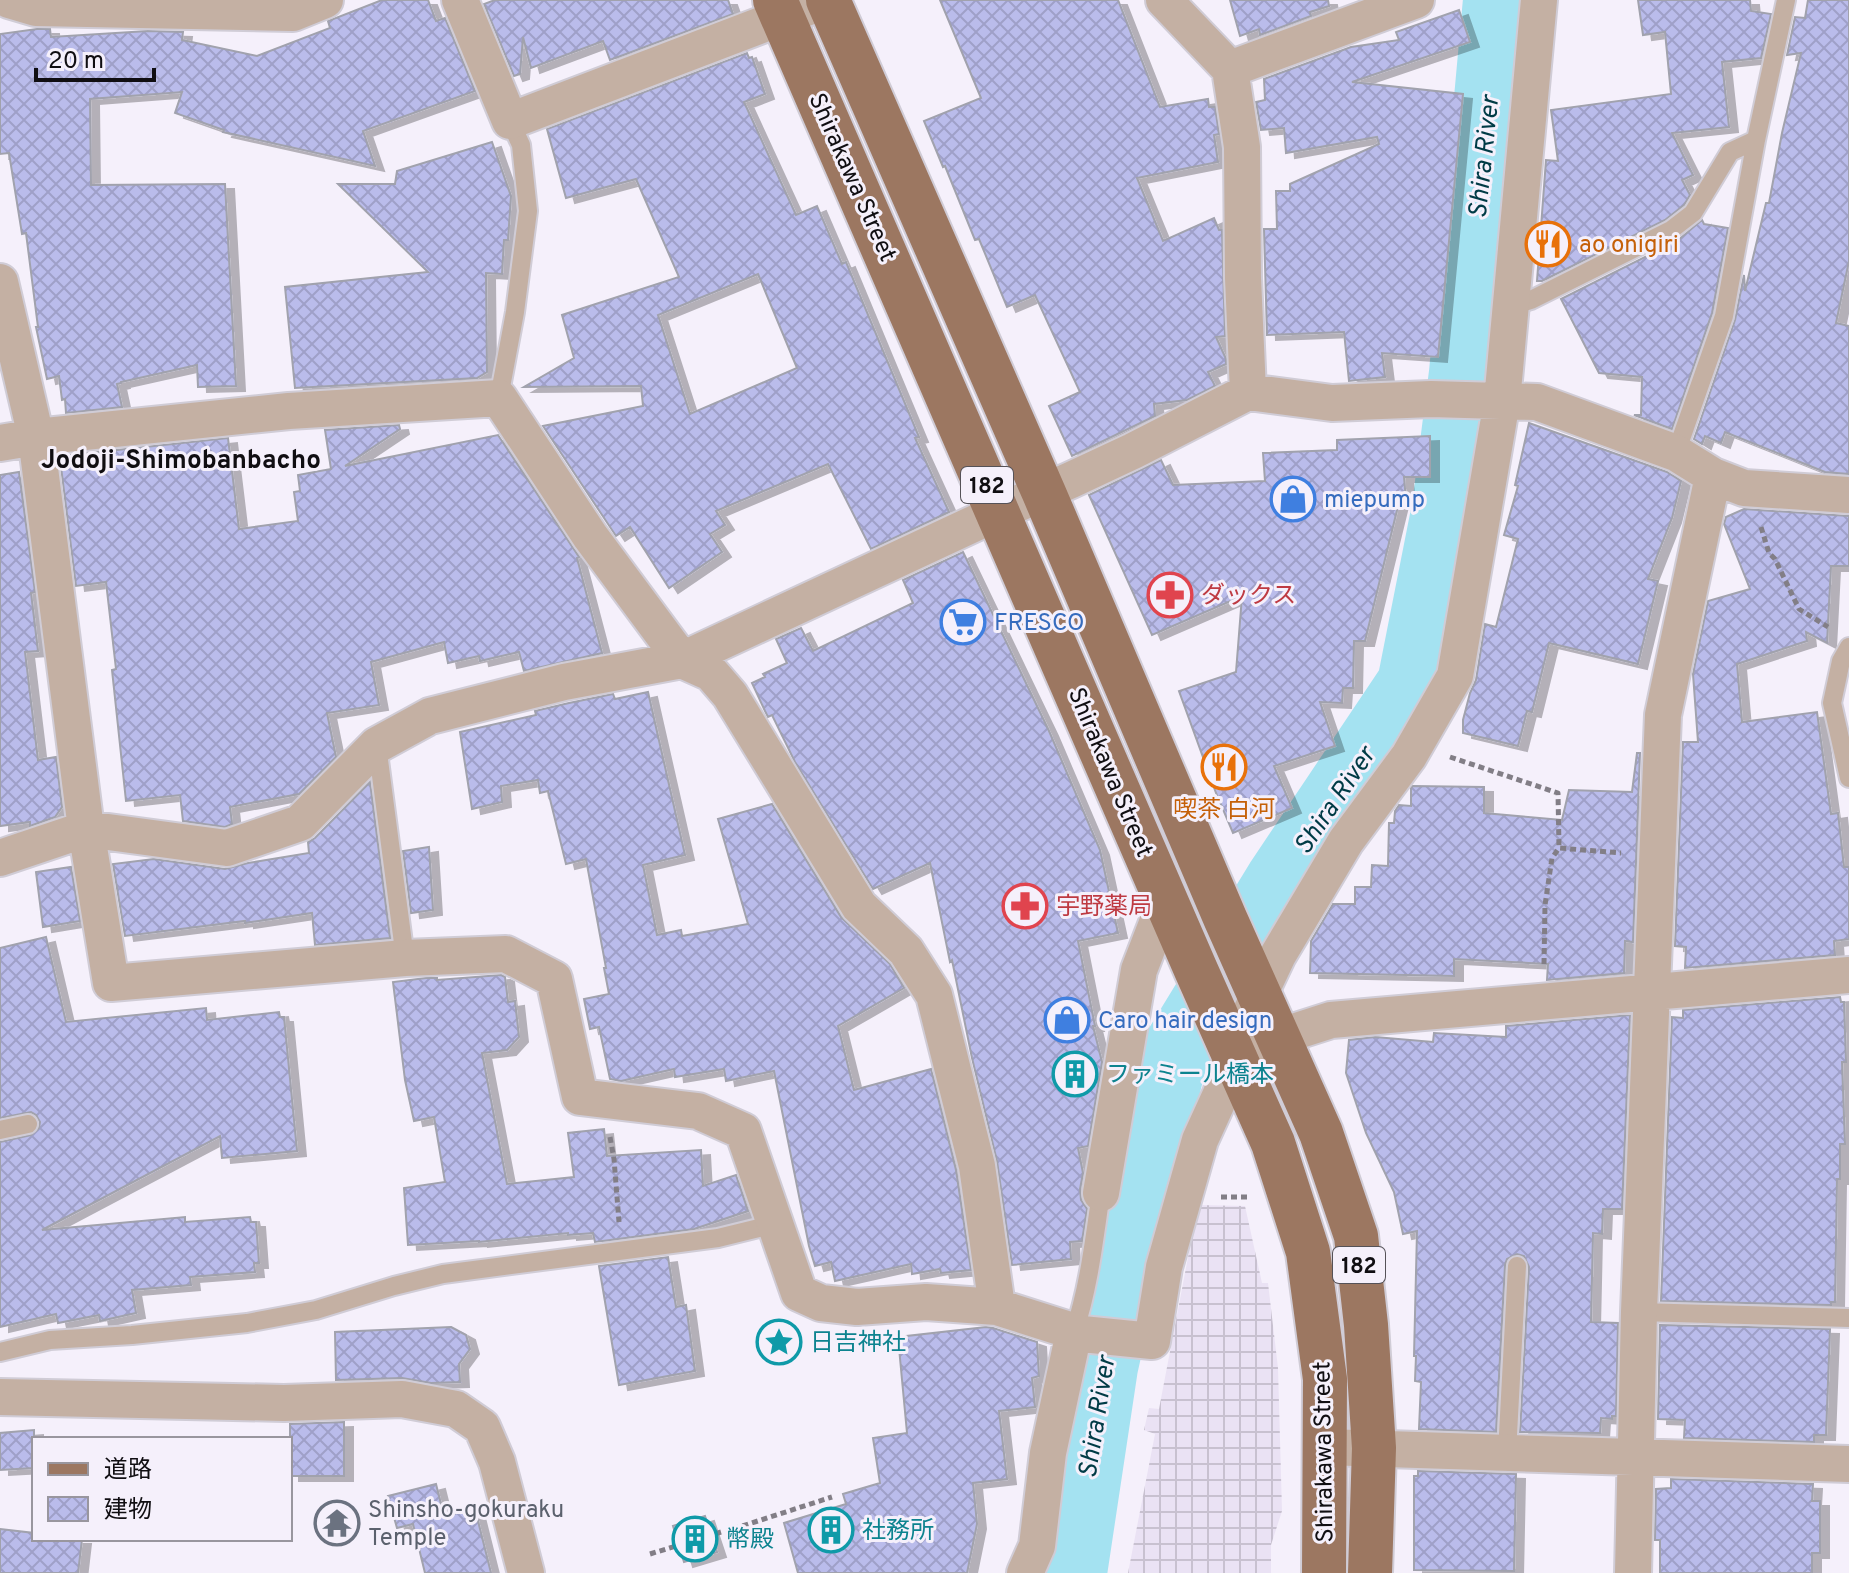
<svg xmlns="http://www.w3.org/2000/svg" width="1849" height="1573" font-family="Overpass,'Noto Sans JP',sans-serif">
<defs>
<pattern id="industrial-grid" width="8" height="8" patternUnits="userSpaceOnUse" patternTransform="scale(2)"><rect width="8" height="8" fill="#eae2f4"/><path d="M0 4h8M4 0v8" fill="none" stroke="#c8c1d0"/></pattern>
<pattern id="building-cross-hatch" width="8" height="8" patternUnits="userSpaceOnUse" patternTransform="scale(2)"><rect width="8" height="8" fill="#babceb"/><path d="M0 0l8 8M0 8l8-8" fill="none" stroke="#9fa0c8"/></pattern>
<filter id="shadow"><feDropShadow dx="9" dy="5" stdDeviation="0" flood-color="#0004"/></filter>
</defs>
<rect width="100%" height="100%" fill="#f5f0fb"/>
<path fill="url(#industrial-grid)" d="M1198,1205l47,1 17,77h6l10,85 4,143 -11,34v28h-143l27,-139 -11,-4 5,-22 10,1z"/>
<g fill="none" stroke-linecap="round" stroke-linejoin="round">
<path stroke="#a4e2f1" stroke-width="70" d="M1072,1573l31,-206 59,-266 11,-45 107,-175 132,-197 35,-177 17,-134 34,-373"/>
</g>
<path fill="url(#building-cross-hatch)" stroke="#a1a2ad" stroke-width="2" fill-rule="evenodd" filter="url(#shadow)" d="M382,0h46l8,21 9,-3 30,73 -112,40 12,35 -152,-34 1,-2 -49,-17 7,-21 -92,7 1,86 134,-1 11,202 -38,1 -1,-22 -76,17v1l-4,1 5,23 -56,6 -1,-14 -3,1 -3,-24 -12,3 -11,-52h2l-12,-94 -4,1 -13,-81 -9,1v-120l37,-5h13l1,8 97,-6 35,1 -1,8 75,16 73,-28 -2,-7z
M495,0h233l5,14 -123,46 -7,-19 -72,27 -8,-31 -3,37 -6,2 -30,-72z
M940,0h178l42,107 48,-8 1,8h6l4,27 -5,1 4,27 -81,16 26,63 51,-23 5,12h3l3,106 -9,1 10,22v5l-18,8 7,14 -28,14 -33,4 1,12 -83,40 -23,-50 31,-14 -45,-97 -28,12 -28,-68 -4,1 -30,-74 -2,1 -19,-46 57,-23z
M1230,0h98l1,6 -19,6 1,4 -51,19 -1,-6 -19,7z
M1638,0h112l1,11 20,3 -10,44 -39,4 7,65 -57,6 21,42 -11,5 8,15 -6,10 -19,15 -123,61h-5l9,-121 12,1 -7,-51 120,-16 -6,-62 -22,3z
M1808,0h41v261l-13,62 13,3v148l-24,-2 -100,-40 -4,11 -16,-7 -3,8 -8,-5 41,-119 9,-45 1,16 21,-88h3l13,-70 19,-80 -14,2 8,-38 10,1z
M1459,10l11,32 -118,40 111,12 -25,263 -56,-4 3,24 -36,4 -5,-49 -77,3 -3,-106h13l-1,-38h14v-7l89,-40 -2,-7 -91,16 -2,-25 -23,2 -5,-28 9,-2 -1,-21 87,-32 48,-7 -3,-8z
M747,53l2,5 3,-1 13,37 -21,8 52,113 21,-9 25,58 4,-2 73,175 -4,1 34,74 -78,37 -43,-85 -112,47 9,14 -15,9 12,18 -53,36 -39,-61 -14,9 -73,-110 100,-20 -2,-20 -117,1 50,-29 -12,-43 117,-38 -43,-98 -70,19 -19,-69zM758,274l39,94 -107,46 -32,-99z
M492,142l19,54 -3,44h-4l-2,34 -16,-1 1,99 -10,6 -182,10 -10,-101 143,-15 -90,-88h57l2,-13z
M1702,220l2,4 24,4 -16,85 -40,116 -38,-14h7l1,-38 -43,-4 -38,-74 116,-58z
M1529,423l138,49 14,9 -9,37 -24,61 10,2 -20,83 -89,-21 -17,69 -5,-1 -9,35 -55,-13v-13l7,-27 6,-13 9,-56 11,3 22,-88 -14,-4 14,-49 -3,-1z
M399,425l1,4 -55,37 153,-31 81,122 -2,1 25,95 -78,18 -5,-19 -39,9 -1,-5 -31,7 -4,-21 -73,20 8,43 -52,8 9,44 -37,37 -69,13 2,17 -7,3 -42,-6 -3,-26 -54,6 -14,-131 4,-1 -10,-87 -30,4 -15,-119 11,-1 -1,-11 157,-17 11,91 59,-8 -4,-29 6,-1 -2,-16 33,-6 -6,-39z
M1430,436v41h-26l2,24 -7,1 -34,139h-11l-1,47h-10l-1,15 -22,-1 15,44 -61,20 18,42 -59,25 -17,-40 -37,-102 57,-19 6,-76 -90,39 -63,-140 72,-35 12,25 92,-4 -2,-28 74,-3v-10z
M19,472l16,120 -4,1 7,58 -13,1 13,108 18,-3 6,50 -7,10 -25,9v-4l-30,4v-351z
M1744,509l105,7v50h-18l-4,77 -21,-11 1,9 -70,23 5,58 75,-10 14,102 7,-1 6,54h5v72l-15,2 1,14 -150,13 1,-21 -11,-1 8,-204h15l-5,-68 15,-73 42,-12 -26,-65 2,-7z
M963,552l86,179 51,119 18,83 -40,8 17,85h-2l9,36 -14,84 -10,2 5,25 -3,16 1,11 6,9 -5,32 -12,1 1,17 -59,6 -15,-104 -25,-103 -20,-98 -2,2 -20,-99 -57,26 -78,-127 -23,-47 -4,2 -3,-6 -13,-28 13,-6 -2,-3 24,-11 -11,-24 25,-11 12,23 100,-48 -10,-23z
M648,692l37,163 -42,10 14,70 24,-5 1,6 66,-12 -30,-105 54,-15 69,113 49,47 14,24 -66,38 16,64 77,-21 25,101 15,100 -30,3 -1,-4 -28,5 -1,-10 -76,17 -4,-19 -16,4 -6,-20 -35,-175 -48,10 -2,-12 -49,8 -1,-8 -53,12 -11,-2 -11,-52 -9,2 -6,-30 25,-5 -5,-26h2l-20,-109 -20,5 -18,-73 -8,2 -2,-13 -37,6 1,16 -30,7 -12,-77 76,-17 -1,-4 34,-8 44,-9 2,5z
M1637,753h3l-7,189 -8,-1 -1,32 -77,7 1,-16 -94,-5v17l-144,-3 1,-32 22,-37h22v-17h16l1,-22 16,1 1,-43h5l1,-12 4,-6 12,1v-18l2,-2 71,1v26l78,7 7,-30 63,2z
M370,782l20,156 -75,7 -3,-32 -67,10v-2l-120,15 -12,-72 41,-5 71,10 23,-6 61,-10 -1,-11 7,-4z
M429,847l4,63 -22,3 -8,-62z
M71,867l9,54 -37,6 -7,-55z
M46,937l20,85 140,-14 1,12 72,-8 1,5h4l13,134 -75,7 -2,-22 -178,94 143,-13v5l65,-5 1,5h5l3,41h-5l1,9 -65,5 1,8 -59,5 4,23 -36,8 -1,-6 -41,8 -2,-9 -56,13v-185l31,-7 8,-7 1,-6 -4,-7 -5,-3 -31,6v-170z
M501,975l4,2 3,25 7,-1 4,36 -12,13 -25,3 25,131 67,-7 -6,-44 36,-4 3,27 94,-6 2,36 33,-11 12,36 -54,18 -99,13 -2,-9 -25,2v-2l-89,9v-1l-71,4 -4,-57 41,-6 -11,-65 -20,4 -9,-41 -12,-98 33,-4h11v2z
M1840,997l1,5h3l2,60h-4l3,82h-5v35h-3l-2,123h-4v3l-170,-4 11,-284 11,1v-8z
M1630,1015l-8,194h-19l-1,25 -9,-1 -2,89 27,1 -2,93h-4v3l-11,-1 -1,15 -80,-1 9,-165 -5,-11 -7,-2 -10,5 -2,6 -9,167 -77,-3 2,-47 -6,-1 1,-25h-2l3,-125 -14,3 -9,-42 -28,-59 -20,-60 3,-33 26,-3 58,5 1,-9 72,4v-11z
M668,1257l8,50 10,-2 9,66 -76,14 -20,-119z
M1660,1325l170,4 -4,106h-12v7l-130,-4 1,-18 -27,-1z
M451,1327l15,8 4,14 -11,15 1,18 -29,1 -29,-5 -66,2 -1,-48z
M986,1327l7,1 44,14 2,34 -7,2 3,29 -36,4 8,68 -34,4 4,41 -10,49h-169l-14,-50 62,-19 -3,-10 37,-11 -7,-45 34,-5 -9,-96z
M344,1422v54h-54v-52z
M34,1430v38l-34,2v-37z
M1418,1471l98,3 -2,97 -100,-1v-94h4z
M1671,1479l142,5 -1,17h8v52h-8v20h-152v-33h-5l1,-51 15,-1z
M436,1484l8,32 31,-7 16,64h-66l-12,-49 -16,4 -9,-32z
M705,1516l12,36 -33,10 -11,-36z
M0,1529l34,4v6h48l-4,34h-78z"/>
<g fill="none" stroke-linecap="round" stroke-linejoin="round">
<g stroke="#d0ccd6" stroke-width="22">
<path id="lane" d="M1511,306l20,-6 140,-70 22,-17 37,-61 26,-12
M499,398l16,-86 13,-101 -7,-66 -11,-24
M1676,453l48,-137 32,-176 30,-140
M1849,647l-8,14 -9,42 17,75
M377,745l28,213
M0,1130l28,-6
M1639,1312l210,6
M1074,1332c15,-45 20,-92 27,-139
M0,1352l50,-12 82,-5 115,-12 69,-13 78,-24 49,-12 275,-36 57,-14
M1507,1453l10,-187"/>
</g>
<g stroke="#d0ccd6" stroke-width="40">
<path id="street" d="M9,0l27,8 257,5 32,-13
M460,0l50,121 317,-121
M1164,0l66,69 12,78 1,131 5,114
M1230,69l186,-69
M0,282l36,155 50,392 25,154 294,-25 101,-4 48,25 26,118 118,14 45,20 56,162 22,10 36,4 69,-5 71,5 85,27 70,7 12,-74 36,-127 21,-46 12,-42 18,-40 27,-57 68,-114 63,-85 46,-80 47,-275 37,-401
M0,443l36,-6 253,-26 210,-13 91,138 92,124 317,-148 72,-32 62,-29 115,-59 84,11 99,-4 106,3 139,51 37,23 31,12 105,7
M0,858l86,-29 141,19 73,-25 77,-78 53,-29 134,-34 118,-22 29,13 19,22 129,211 47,45 28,44 43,171 20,141
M1253,1045l78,-25 518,-45
M1101,1193l38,-223 27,-70
M0,1397l284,6 118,-4 54,10 26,18 15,35 29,111
M1325,1447l524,17
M1025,1573l12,-27 11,-93 26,-121
M1633,1573l6,-261 24,-597 50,-239"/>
</g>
<g stroke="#d0ccd6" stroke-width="48">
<path id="primary" d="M775,0l421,970 77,173 35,109 17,127 -1,194
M828,0l216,493 181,425 96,215 35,103 10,89 8,123 -4,125"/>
</g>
<path stroke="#827e86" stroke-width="5" stroke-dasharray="6 4" stroke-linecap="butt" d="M1761,527l8,26 6,6 24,50 29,18
M1450,757l108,36 1,55 62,5
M1544,964l1,-59 7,-47 7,-10
M610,1137l4,22 5,63
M1221,1197h26
M733,1529l99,-32
M650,1554l71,-22"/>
<use href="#lane" stroke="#c4b0a3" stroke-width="18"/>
<use href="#street" stroke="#c4b0a3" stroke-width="36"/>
<use href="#primary" stroke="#9c7761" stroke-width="44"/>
</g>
<defs>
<g id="restaurant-ring" transform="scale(2.3)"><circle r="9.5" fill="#f5f0fb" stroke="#e8710a" stroke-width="1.5"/><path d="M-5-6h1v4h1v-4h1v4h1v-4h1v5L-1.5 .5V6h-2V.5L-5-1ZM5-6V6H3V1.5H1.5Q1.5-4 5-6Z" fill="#e8710a"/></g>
<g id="shop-ring" transform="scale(2.3)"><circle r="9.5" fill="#f5f0fb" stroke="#3f7fe0" stroke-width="1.5"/><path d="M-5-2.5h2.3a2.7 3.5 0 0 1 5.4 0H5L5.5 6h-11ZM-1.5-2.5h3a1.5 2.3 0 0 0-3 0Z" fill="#3f7fe0"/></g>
<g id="pharmacy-ring" transform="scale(2.3)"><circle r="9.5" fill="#f5f0fb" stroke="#e0444e" stroke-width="1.5"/><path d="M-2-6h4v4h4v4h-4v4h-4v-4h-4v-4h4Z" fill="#e0444e"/></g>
<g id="supermarket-ring" transform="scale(2.3)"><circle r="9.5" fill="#f5f0fb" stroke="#3f7fe0" stroke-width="1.5"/><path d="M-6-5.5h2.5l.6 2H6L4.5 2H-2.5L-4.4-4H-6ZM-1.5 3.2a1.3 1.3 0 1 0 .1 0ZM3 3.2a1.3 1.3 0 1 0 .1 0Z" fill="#3f7fe0"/></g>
<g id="building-ring" transform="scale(2.3)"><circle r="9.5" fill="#f5f0fb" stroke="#0f9aa8" stroke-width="1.5"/><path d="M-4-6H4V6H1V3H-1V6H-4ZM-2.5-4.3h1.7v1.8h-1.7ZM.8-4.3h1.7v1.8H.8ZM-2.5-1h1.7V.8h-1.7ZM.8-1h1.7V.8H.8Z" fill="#0f9aa8"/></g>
<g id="sight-ring" transform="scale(2.3)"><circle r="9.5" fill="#f5f0fb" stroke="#0f9aa8" stroke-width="1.5"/><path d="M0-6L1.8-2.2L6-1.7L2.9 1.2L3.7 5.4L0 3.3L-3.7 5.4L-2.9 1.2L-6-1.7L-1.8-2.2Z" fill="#0f9aa8"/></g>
<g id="temple-ring" transform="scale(2.3)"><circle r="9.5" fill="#f5f0fb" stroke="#6b7280" stroke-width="1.5"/><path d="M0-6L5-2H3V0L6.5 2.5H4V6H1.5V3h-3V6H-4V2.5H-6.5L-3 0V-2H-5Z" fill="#6b7280"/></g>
</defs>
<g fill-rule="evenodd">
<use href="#restaurant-ring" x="1548" y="244"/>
<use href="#shop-ring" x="1293" y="499"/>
<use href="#pharmacy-ring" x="1170" y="595"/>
<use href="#supermarket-ring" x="963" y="622"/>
<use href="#restaurant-ring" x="1224" y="767"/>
<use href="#pharmacy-ring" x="1025" y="906"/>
<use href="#shop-ring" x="1067" y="1020"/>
<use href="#building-ring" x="1075" y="1074"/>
<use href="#sight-ring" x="779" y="1342"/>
<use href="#temple-ring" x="337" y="1523"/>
<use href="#building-ring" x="831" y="1530"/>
<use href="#building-ring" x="695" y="1539"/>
</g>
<g text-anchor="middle" stroke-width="6" stroke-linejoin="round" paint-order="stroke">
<g fill="#f5f0fb" stroke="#555258" stroke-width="2">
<rect x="961" y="467" width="52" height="36" rx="6"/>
<rect x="1333" y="1247" width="52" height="36" rx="6"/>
</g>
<g font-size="22" font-weight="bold" fill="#100e12">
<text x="987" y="493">182</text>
<text x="1359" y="1273">182</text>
</g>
<g font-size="24" fill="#100e12" stroke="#f5f0fb">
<text transform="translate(853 177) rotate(66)" y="8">Shirakawa Street</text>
<text transform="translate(1111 772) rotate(67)" y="8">Shirakawa Street</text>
<text transform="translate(1323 1452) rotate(-91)" y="8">Shirakawa Street</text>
</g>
<g font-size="24" fill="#c56008" stroke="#f5f0fb" text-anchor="start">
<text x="1579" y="252">ao onigiri</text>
<text x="1224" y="817" text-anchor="middle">喫茶 白河</text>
</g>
<g font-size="24" fill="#366cbe" stroke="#f5f0fb" text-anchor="start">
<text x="1324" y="507">miepump</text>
<text x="994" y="630">FRESCO</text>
<text x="1098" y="1028">Caro hair design</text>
</g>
<g font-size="24" fill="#be3a42" stroke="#f5f0fb" text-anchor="start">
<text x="1201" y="603">ダックス</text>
<text x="1056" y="914">宇野薬局</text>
</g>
<g font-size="24" fill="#0d838f" stroke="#f5f0fb" text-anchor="start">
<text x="1106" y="1082">ファミール橋本</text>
<text x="810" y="1350">日吉神社</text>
<text x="862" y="1538">社務所</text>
<text x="726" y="1547">幣殿</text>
</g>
<g font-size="24" fill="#5b616d" stroke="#f5f0fb" text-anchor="start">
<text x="368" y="1517">Shinsho-gokuraku<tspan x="368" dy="28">Temple</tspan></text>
</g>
<g font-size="26" font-style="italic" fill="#003b46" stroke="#f5f0fb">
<text transform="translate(1483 157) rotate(-84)" y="9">Shira River</text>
<text transform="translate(1334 800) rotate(-56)" y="9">Shira River</text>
<text transform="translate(1096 1417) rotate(-81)" y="9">Shira River</text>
</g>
<g font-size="26" font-weight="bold" fill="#100e12" stroke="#f5f0fb">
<text x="181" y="468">Jodoji-Shimobanbacho</text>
</g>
</g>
<rect x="32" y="1437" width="260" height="104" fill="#f5f0fb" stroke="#99969e" stroke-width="2"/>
<rect x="48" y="1463" width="40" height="12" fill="#9c7761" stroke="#99969e" stroke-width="2"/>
<text x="104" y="1477" font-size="24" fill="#100e12">道路</text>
<rect x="48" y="1497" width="40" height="24" fill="url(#building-cross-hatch)" stroke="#99969e" stroke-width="2"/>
<text x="104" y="1517" font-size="24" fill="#100e12">建物</text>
<path d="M36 68v12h118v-12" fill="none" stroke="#100e12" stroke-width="4"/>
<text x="48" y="68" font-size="24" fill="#100e12" stroke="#f5f0fb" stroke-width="6" paint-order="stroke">20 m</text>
</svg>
